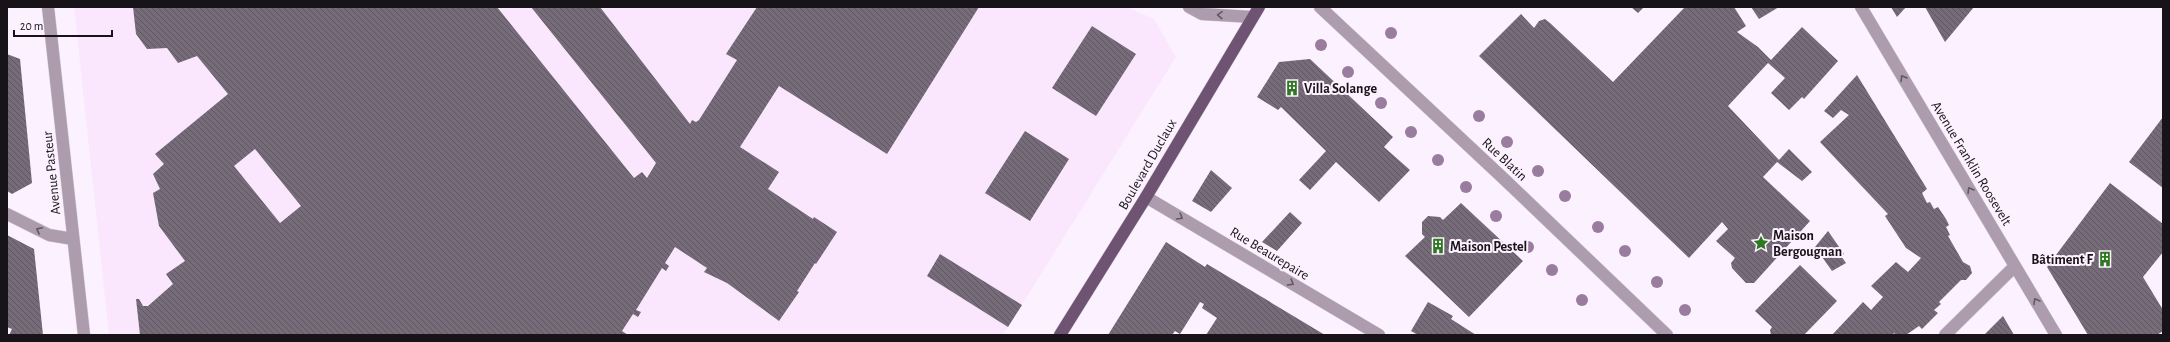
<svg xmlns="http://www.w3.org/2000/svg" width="2170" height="342" font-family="'Alegreya Sans',sans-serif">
<defs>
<pattern id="building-back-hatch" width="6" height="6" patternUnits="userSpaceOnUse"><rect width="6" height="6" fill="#766b79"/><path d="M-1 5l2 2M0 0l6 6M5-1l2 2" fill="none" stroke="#605762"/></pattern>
</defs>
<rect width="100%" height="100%" fill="#fcf1fe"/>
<path fill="#fae7fd" d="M74,7h1052l28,12 22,38 -173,278h-894z"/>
<path fill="url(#building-back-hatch)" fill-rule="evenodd" d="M133,7h364l137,171 8,-6 5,6 9,-15 -125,-156h69l90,117 2,-4 4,2 3,-2 38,-60 -11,-6 31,-47h222l-92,147 -108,-68 -39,61 39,25 -11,17 45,30 1,-2 23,15 -21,32 -1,-1 -18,28 2,1 -20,29 -52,-38 -23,-11 3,-4 -32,-21 -10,16 4,3 -3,5 -4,-3 -26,42 5,2 -3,5 -5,-3 -11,17 6,4h-488l-4,-36h3l4,7h5l25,-22 -7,-10 19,-13 -26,-35 -6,-33 7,-4 -7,-15 11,-10 -9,-10 73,-60 -31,-38 -19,7 -11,-15 -20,1 -11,-15zM255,149l46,57 -21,17 -46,-57z
M1631,7h13l-6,6z
M1685,7h49l12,19 -9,6 21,15 13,13 31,-33 36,34 -34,38 -2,-2 -13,13 -18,-17 14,-15 -17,-15 -40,43 51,54 10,-11 23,23 -10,9 -25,-19 -14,15 47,44 -56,62h-8l-14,-15 -1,-5 4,-5 -19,-17 12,-12 -6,-7 -33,36 -210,-202 42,-42 13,14 5,-7 6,-2 5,4 63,59z
M1751,7h28l-20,12z
M1891,7h15l-9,10z
M1925,7h49l-29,35z
M1092,26l44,28 -40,62 -44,-28z
M7,54l13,5 12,124 -20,11 -5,-3z
M1310,59l83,78 -9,10 26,23 -31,32 -43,-40 -26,28 -11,-10 27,-29 -45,-44 -3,3 -21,-13 22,-35z
M1857,75l70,114 -5,4 5,10 3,-1 4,7 4,-2 8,12 3,6 -3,2 4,8 -2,1 15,26 7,4 2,7 -6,7h-5l-22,22 2,2 -7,6 4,3 -16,16 -3,-3 -13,9h-10l-2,-2 -2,2h-60l31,-33 8,8 12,-13 -12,-11 25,-24 12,10 13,-14 -15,-10 -21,-32 3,-2 -68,-72 29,-27 -8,-5 -8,8 -9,-7z
M2163,117v71l-34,-26z
M1025,131l44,28 -39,62 -45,-28z
M1211,170l21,18 -21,24 -19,-11z
M2110,183l53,41v28l-20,25 20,33v21l-6,4h-69l-41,-68z
M1461,203l62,58 -54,56 -64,-61 20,-19 -3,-3v-12l6,-6 12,1 3,3z
M1290,212l12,11 -25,28 -15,-9z
M1828,231l16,23 -3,2 5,7 -14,8 -17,-24z
M7,235l27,14 9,86h-34l3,-6 -5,-2z
M1166,242l39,25 2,-3 118,71h-119l11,-17 -15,-10 2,-4 -4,-2 -20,32 -5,-3 -3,4h-64z
M940,254l82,51 -14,22 -81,-51z
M1800,265l37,36 -33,34h-33l-1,-5 2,-3 -17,-16z
M1428,302l25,14 -2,3 25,16h-58l-7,-4z
M2003,316l11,19h-30z"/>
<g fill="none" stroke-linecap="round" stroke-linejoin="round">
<g stroke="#d7cdd9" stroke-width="13">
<path id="minor" d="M48,7l36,328
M1189,7l13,7 50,3
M1320,7l183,171 164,157
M1861,7l195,328
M1146,197l233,138
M7,214l42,21 24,4
M1945,335l70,-69"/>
</g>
<g stroke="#d7cdd9" stroke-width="13">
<path id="major" d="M1060,335l86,-138 113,-190"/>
</g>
<use href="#minor" stroke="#ac9cae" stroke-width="12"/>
<use href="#major" stroke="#6e5373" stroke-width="12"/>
</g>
<g fill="#997c9e">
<circle cx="1391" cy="33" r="6"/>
<circle cx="1321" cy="45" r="6"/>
<circle cx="1348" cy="72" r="6"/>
<circle cx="1381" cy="103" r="6"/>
<circle cx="1479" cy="116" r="6"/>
<circle cx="1411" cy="132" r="6"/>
<circle cx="1507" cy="142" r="6"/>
<circle cx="1438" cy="160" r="6"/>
<circle cx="1538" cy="171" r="6"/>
<circle cx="1466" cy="187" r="6"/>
<circle cx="1565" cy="196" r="6"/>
<circle cx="1496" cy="216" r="6"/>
<circle cx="1598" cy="227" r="6"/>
<circle cx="1528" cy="247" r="6"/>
<circle cx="1625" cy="251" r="6"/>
<circle cx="1552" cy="270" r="6"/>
<circle cx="1657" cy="282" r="6"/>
<circle cx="1582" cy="300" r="6"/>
<circle cx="1685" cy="310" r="6"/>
</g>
<defs><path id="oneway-chevron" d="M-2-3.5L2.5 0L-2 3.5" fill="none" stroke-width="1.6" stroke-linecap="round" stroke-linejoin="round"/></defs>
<g stroke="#625863">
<use href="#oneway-chevron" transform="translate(1220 15) rotate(-177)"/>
<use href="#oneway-chevron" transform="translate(1903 78) rotate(-121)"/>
<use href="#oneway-chevron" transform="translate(1970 190) rotate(-121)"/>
<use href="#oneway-chevron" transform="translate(1180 217) rotate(31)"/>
<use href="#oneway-chevron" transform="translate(39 230) rotate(-153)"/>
<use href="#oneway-chevron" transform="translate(1291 283) rotate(31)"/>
<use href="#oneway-chevron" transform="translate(2036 301) rotate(-120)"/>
</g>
<defs>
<g id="building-bare" transform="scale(1.2)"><path d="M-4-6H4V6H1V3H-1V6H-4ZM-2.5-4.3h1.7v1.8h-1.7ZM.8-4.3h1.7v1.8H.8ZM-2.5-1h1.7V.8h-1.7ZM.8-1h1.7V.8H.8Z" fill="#2d7920" stroke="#fcf1fe" stroke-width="2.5" paint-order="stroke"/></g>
<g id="sight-bare" transform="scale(1.2)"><path d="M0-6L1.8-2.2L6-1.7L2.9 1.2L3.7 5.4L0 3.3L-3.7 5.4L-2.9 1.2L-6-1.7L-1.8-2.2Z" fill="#2d7920" stroke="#fcf1fe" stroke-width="2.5" paint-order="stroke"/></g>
</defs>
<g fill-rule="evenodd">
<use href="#building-bare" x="1292" y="88"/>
<use href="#sight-bare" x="1761" y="243"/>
<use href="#building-bare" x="1438" y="246"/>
<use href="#building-bare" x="2105" y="259"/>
</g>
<g text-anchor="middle" stroke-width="4" stroke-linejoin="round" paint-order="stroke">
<g font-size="14" font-weight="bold" fill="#171318" stroke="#fcf1fe" text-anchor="start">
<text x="1304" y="93">Villa Solange</text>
<text x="1773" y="240">Maison<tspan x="1773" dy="16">Bergougnan</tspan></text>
<text x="1450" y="251">Maison Pestel</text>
<text x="2093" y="264" text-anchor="end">Bâtiment F</text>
</g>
<g font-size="14" fill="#171318" stroke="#fcf1fe">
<text transform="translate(1505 159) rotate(43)" y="5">Rue Blatin</text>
<text transform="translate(1972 163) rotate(59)" y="5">Avenue Franklin Roosevelt</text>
<text transform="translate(1147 164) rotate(-60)" y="5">Boulevard Duclaux</text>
<text transform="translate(51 173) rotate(-96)" y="5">Avenue Pasteur</text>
<text transform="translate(1270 253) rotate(31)" y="5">Rue Beaurepaire</text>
</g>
</g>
<rect width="2170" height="342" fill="none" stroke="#171318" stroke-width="16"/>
<path d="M14 30v6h98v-6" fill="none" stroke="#171318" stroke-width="2"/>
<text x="20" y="30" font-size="12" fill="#171318" stroke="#fcf1fe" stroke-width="3" paint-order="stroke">20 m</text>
</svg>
